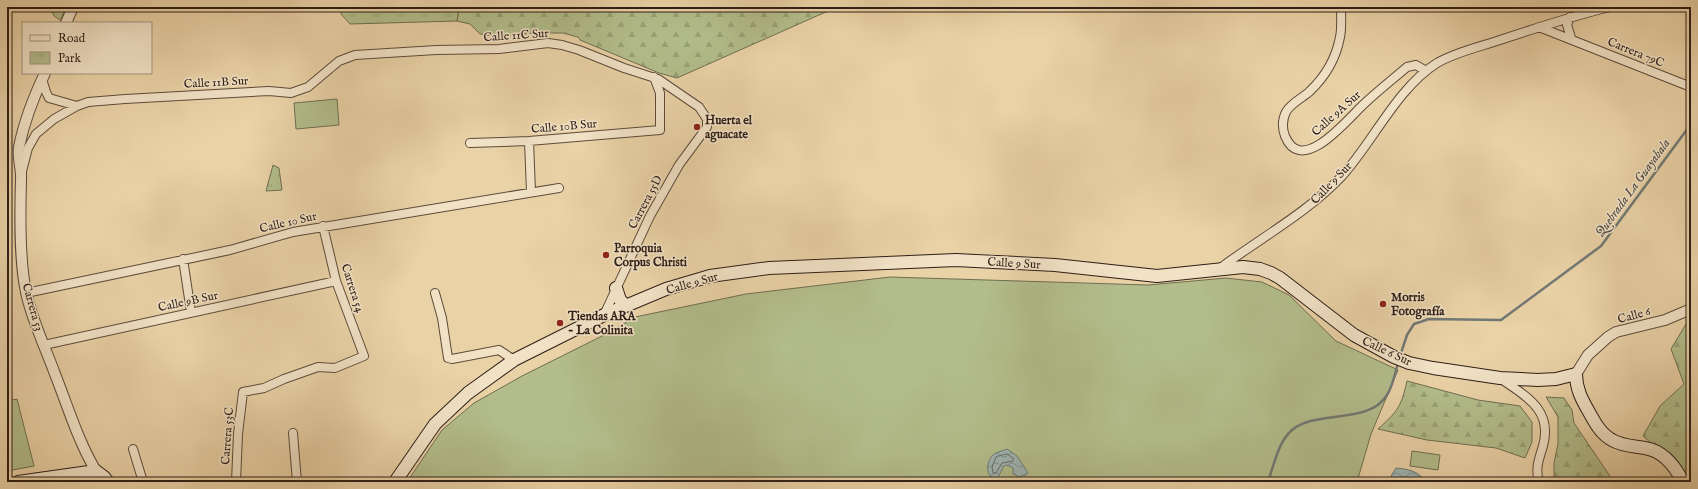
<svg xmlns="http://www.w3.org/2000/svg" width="1698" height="489" font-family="'IM FELL English',serif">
<defs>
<pattern id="forest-firs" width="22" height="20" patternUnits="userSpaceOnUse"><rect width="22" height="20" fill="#b2bd8b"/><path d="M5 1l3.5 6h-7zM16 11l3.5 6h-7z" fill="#99a277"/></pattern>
<pattern id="park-tufts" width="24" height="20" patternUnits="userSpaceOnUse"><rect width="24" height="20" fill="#b2bd8b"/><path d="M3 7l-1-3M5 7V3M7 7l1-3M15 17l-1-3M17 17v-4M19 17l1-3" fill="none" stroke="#99a277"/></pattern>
<pattern id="water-waves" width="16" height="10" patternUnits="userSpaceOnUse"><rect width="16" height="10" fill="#9db5b3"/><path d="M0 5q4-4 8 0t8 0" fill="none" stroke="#809391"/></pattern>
</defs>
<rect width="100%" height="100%" fill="#ead2a7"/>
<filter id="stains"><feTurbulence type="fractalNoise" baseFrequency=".005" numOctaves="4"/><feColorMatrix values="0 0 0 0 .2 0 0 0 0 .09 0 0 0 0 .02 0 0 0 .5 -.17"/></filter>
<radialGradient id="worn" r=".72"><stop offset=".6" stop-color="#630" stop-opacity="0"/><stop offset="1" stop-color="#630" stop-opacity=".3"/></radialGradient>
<path fill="#b2bd8b" stroke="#706e51" d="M337,99l2,26 -43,4 -2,-26z
M890,277l258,8 78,-7 36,4 27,13 47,46 62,29 -27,64 -14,48h-950l35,-52 32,-27 48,-27 86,-43 27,-16 111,-23z
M17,399l17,67 -27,5v-70z
M1412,451l28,4 -2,15 -28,-4z"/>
<path fill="url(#forest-firs)" stroke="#706e51" d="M459,7h378l-160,71 -18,-5 -79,-33 -2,-3 -15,-4h-30l-34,4 -19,-3 -10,-10 -13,-3z
M1691,322v156l-48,-42 17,-30 24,-22 -13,-35 15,-25z
M1407,381l71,19 42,6 12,16v20l-7,16 -29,-10 -69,-8 -49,-11c20,-18 23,-22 29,-48z
M1546,397l18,1 8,12 2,13 40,59h-58l-2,-1v-18l4,-19v-27z"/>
<path fill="url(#park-tufts)" stroke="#706e51" d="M50,7h17l-7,13 -6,-4z
M342,7h117l-2,14 -107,3 -9,-10z
M273,165l6,3 3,22 -16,1z"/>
<path fill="url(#water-waves)" stroke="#717975" d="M1007,449l10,7 11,17 -3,3 -3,-1 -3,3 -3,-3 -3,-1v-6l-6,-3 -3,1 -7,13 -5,-1c-7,-6 -5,-18 2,-24 3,-2 9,-3 13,-5z
M1396,468c11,1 24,3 29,14h-27l-7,-6z"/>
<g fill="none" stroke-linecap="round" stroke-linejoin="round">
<path stroke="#666a65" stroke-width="1" d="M1007,454l6,4v3l-11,2 -6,10h-3l-1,-6 4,-10z"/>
<path stroke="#717975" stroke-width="2.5" d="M1400,356l7,-21 7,-11 15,-5 72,1 100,-74 90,-122
M1268,482c6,-17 10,-40 24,-52 26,-21 77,-5 95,-35 6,-9 8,-22 11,-32"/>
<g stroke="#5d4b3b" stroke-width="10">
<path id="minor" d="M1341,7c0,10 1,21 -1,30 -4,22 -16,41 -31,55 -7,6 -19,12 -23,20 -4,8 -4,16 -1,24 17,42 65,-20 80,-33 14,-13 28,-24 42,-36l9,-2 10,6
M1570,17l-3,8 4,13
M1539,27l152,60
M42,79l4,13 3,6 28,8
M529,141l2,51
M470,143l59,-2 131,-11v-37l-6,-16
M22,171l6,-23 8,-14 18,-15 23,-13 11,-4 37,-3 144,-8 22,2 17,-6 31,-26 16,-6 81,-5 63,-1 49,-6 14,2 17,5 45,18 34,11 41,28 8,12v8l-28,38 -29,51 -46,99
M183,259l8,53
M1219,269c41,-31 87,-55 123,-93 31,-34 55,-88 95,-113 19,-11 42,-16 63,-23 36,-12 72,-24 110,-33
M26,293l204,-43 63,-18 266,-44
M435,293l7,25 6,40 4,1 47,-9 15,10
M44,345l292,-64
M1501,379c25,17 52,31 42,67 -4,13 -8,22 -4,36
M293,433l4,49
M133,449l10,33
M236,482l2,-48 5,-42 21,-4 20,-9 34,-12 17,1 29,-12 -28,-75 -13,-55"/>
</g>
<g stroke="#5d4b3b" stroke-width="12">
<path id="tertiary" d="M66,23l7,-16
M45,73c-11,23 -21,49 -26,74 -2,11 3,22 2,33 -1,33 -2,79 5,112 5,26 20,57 29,82 13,33 23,67 41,97
M1576,374l12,-19 20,-18 8,-5 49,-12 26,-11"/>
</g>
<g stroke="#2e1e17" stroke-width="14">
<path id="secondary" d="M616,288l4,12 6,6
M18,482l78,-11 8,6 4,5
M395,482l40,-58 33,-31 46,-33 90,-45 62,-26 44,-13 59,-8 187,-8 99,5 102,11 86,-9 17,2 11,4 9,5 74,57 40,22 15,6 24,5 67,10 38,2 18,-1 20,-5c0,15 6,26 13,38 6,11 12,22 23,28 10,6 22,6 33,8 19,3 30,18 38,34"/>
</g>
<use href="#minor" stroke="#f1e2c6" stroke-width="8"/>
<use href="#tertiary" stroke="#f1e2c6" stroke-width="10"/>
<use href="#secondary" stroke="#f1e2c6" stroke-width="12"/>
</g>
<g fill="#8f2418" stroke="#f1e2c6" stroke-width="1.5">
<circle cx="697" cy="127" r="4"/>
<circle cx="606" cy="255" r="4"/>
<circle cx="1383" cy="304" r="4"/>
<circle cx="560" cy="323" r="4"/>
</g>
<g text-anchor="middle" stroke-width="3" stroke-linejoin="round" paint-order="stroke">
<g font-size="12" fill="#2e1e17" stroke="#f1e2c6">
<text transform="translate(516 35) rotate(-4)" y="4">Calle 11C Sur</text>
<text transform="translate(1636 52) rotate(22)" y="4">Carrera 79C</text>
<text transform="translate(216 82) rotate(-3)" y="4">Calle 11B Sur</text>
<text transform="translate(1336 113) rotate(-42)" y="4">Calle 9A Sur</text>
<text transform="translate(564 126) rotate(-5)" y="4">Calle 10B Sur</text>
<text transform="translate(1331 183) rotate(-46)" y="4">Calle 9 Sur</text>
<text transform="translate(645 202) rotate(-62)" y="4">Carrera 55D</text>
<text transform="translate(288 222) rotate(-13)" y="4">Calle 10 Sur</text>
<text transform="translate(1014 263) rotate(3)" y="4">Calle 9 Sur</text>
<text transform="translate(692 283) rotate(-16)" y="4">Calle 9 Sur</text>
<text transform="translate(353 288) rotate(72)" y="4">Carrera 54</text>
<text transform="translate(188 301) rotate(-12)" y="4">Calle 9B Sur</text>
<text transform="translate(33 307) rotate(74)" y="4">Carrera 53</text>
<text transform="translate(1634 315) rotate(-15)" y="4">Calle 6</text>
<text transform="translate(1387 351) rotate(25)" y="4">Calle 6 Sur</text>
<text transform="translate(227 436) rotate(-86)" y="4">Carrera 53C</text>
</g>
<g font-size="12" font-weight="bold" fill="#2e1e17" stroke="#f1e2c6" text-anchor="start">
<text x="705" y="124">Huerta el<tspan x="705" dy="14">aguacate</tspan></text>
<text x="614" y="252">Parroquia<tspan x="614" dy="14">Corpus Christi</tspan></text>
<text x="1391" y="301">Morris<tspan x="1391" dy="14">Fotografía</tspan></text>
<text x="568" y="320">Tiendas ARA<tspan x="568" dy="14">- La Colinita</tspan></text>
</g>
<g font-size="13" font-style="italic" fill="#4f4b46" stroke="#f1e2c6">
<text transform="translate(1632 187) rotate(-54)" y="5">Quebrada La Guayabala</text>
</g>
</g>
<rect width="1698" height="489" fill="none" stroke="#ead2a7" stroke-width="24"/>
<rect x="8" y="8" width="1682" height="473" fill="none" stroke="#2e1e17" stroke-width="2"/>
<rect x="12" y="12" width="1674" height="465" fill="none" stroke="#2e1e17"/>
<rect x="22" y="22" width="130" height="52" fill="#f1e2c6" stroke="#a39480"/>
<rect x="30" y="35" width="20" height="6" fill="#f1e2c6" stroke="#a39480"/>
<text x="58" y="42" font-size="12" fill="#2e1e17">Road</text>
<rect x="30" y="52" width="20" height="12" fill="url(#park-tufts)" stroke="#a39480"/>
<text x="58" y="62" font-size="12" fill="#2e1e17">Park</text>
<rect width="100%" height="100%" filter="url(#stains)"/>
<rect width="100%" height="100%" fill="url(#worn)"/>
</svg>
